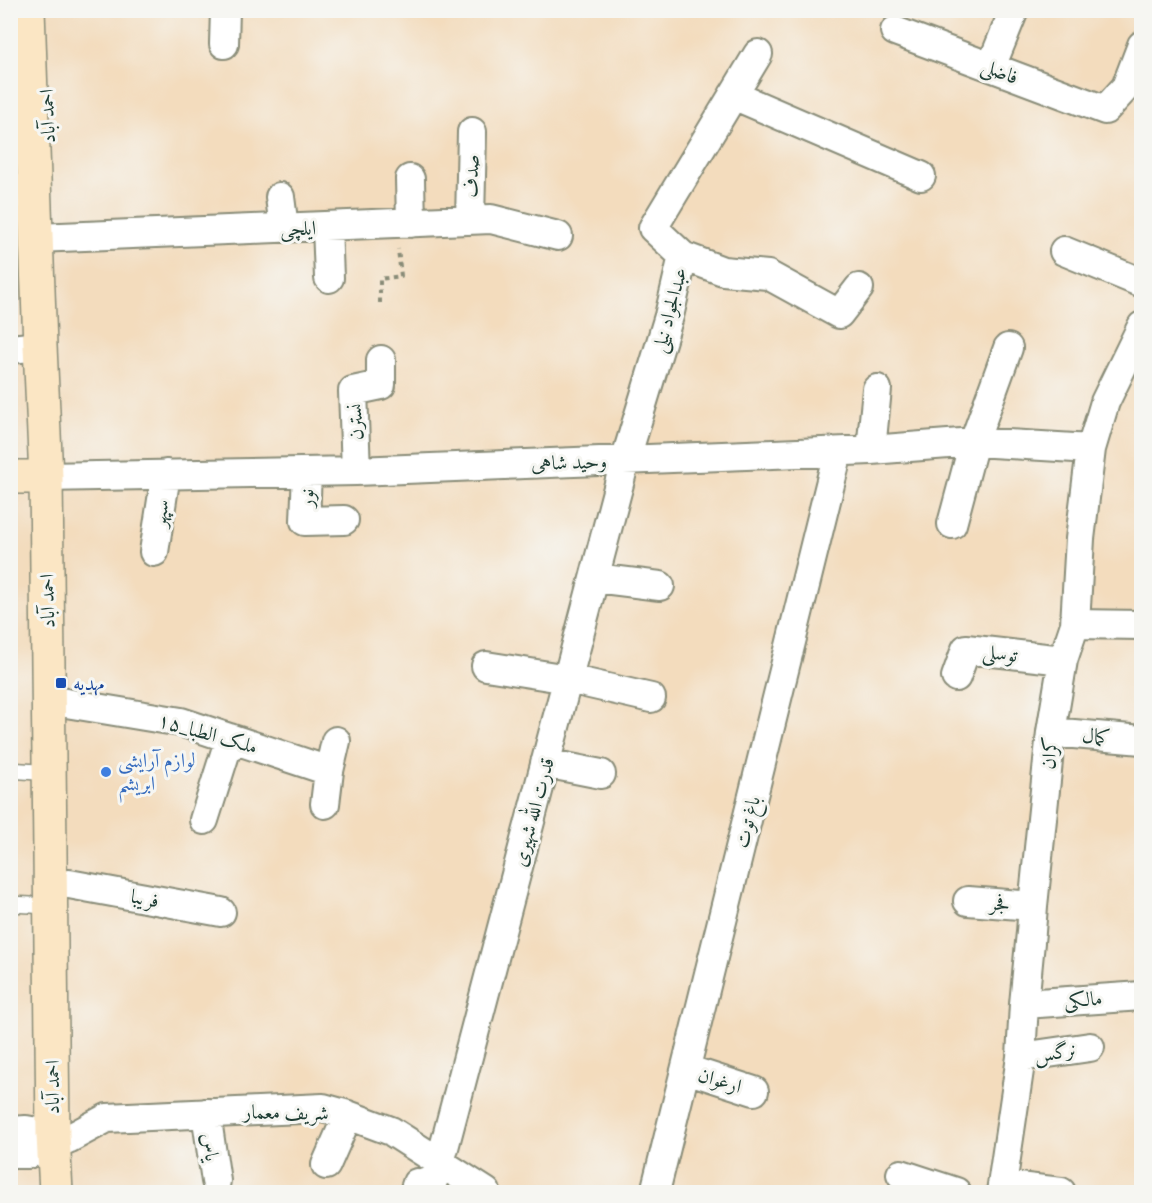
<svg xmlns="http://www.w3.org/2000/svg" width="1152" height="1203" font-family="'IM FELL Double Pica',Amiri,serif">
<rect width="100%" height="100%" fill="#f6f6f2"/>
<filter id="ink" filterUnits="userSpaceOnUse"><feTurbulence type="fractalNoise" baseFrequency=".0167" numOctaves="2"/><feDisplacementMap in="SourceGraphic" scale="12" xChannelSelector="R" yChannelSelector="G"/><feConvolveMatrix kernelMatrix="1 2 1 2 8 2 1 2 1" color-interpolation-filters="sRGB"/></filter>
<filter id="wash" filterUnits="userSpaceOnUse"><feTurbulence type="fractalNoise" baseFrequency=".008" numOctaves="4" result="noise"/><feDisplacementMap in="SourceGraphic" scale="24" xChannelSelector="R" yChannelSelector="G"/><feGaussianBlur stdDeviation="1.35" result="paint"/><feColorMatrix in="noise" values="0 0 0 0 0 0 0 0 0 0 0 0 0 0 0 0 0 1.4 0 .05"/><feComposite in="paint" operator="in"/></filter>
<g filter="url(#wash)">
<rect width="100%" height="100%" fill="#f3dcbd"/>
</g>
<g filter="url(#ink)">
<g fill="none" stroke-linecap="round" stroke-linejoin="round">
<g stroke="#898c78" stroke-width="18">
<path id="lane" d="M10,770l39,3
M10,904l41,2"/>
</g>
<g stroke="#898c78" stroke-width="32">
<path id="street" d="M895,31l210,79 21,-23 16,-42
M224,44l1,-34
M991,67l23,-57
M733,95l188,81
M410,179l1,44
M280,197l4,31
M10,200l25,-2
M470,220l2,-88
M327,226l2,52
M37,238l454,-19 67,17
M1064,251l78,32
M683,256l40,15 45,4 71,39 20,-26
M10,349l30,-3
M871,450l6,-61
M356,471l-3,-80 28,-6v-25
M307,472l-2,49 39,-1
M46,477l310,-6 515,-21 103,-8 117,7
M952,524l22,-82 34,-94
M154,552l12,-78
M595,578l65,8
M1075,624l67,1
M486,666l82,13 83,19
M956,677l10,-28 97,11
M48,700l133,22 148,49
M1051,732l91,8
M545,763l56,11
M325,804l4,-33 7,-30
M204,820l26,-82
M69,884l152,28
M968,901l65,5
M1024,1004l118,-8
M1021,1057l69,-10
M686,1069l68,22
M206,1113l10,68
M10,1131l16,-1 44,8
M10,1154h18l25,-9 17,-7 37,-20 216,-10 25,7 43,16 95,61
M326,1165l22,-50
M901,1174l55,18
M1002,1185l59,7
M414,1192l3,-9 14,3 9,-23 185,-702 44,-145 14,-60 -30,-28 105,-174
M655,1192l183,-740
M1001,1192l20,-135 3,-53 7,-72 2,-26 18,-174 12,-72 12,-36 5,-85 11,-90 14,-47 37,-76"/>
</g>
<g stroke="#898c78" stroke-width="36">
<path id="secondary" d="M28,10l12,336 6,131 7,658 3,57
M10,477h36"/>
</g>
<path stroke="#898c78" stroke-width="4" stroke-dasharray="4.5 4.5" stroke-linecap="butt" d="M380,303v-24l21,-3 -3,-27"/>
<use href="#lane" stroke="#fff" stroke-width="15"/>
<use href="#street" stroke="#fff" stroke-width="28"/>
<use href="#secondary" stroke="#fbe6c4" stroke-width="33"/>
</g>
</g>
<rect fill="#1a4fb4" stroke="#f6f6f2" stroke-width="2" x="55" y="677" width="12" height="12" rx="3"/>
<circle fill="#3f7fe0" stroke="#f6f6f2" stroke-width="2" cx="106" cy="772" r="6"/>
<g text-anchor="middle" stroke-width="6" stroke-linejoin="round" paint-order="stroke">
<g font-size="20" fill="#1f3d34" stroke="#f6f6f2">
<text transform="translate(1000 71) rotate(21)" y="7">فاضلی</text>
<text transform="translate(47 116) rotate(-92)" y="7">احمد آباد</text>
<text transform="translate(471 176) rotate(-89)" y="7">صدف</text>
<text transform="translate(298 228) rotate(-2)" y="7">ایلچی</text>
<text transform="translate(669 310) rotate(-75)" y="7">عبدالجواد نیلی</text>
<text transform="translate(355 422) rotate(-92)" y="7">نسترن</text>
<text transform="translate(569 462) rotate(-2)" y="7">وحید شاهی</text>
<text transform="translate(306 498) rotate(-88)" y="7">نور</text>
<text transform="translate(160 513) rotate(-81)" y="7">سپهر</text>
<text transform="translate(47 601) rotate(-91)" y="7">احمد آباد</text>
<text transform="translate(1000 653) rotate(6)" y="7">توسلی</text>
<text transform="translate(208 733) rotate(16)" y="7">۱۵_ملک الطبا</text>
<text transform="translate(1096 736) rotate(5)" y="7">کمال</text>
<text transform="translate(1049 753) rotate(-84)" y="7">کران</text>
<text transform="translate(533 812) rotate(-75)" y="7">قدرت الله شهیری</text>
<text transform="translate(747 822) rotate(-76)" y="7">باغ توت</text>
<text transform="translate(145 898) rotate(11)" y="7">فریبا</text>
<text transform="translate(1000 903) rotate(4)" y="7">فجر</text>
<text transform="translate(1083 999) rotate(-4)" y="7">مالکی</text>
<text transform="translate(1055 1052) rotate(-9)" y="7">نرگس</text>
<text transform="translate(720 1080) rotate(17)" y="7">ارغوان</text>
<text transform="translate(52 1087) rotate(-90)" y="7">احمد آباد</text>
<text transform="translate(286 1112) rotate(1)" y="7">شریف معمار</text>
<text transform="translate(211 1147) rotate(82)" y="7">یاس</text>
</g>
<g font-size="20" fill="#164399" stroke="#f6f6f2" text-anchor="start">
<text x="73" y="690">مهدیه</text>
</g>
<g font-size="20" fill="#366cbe" stroke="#f6f6f2" text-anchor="start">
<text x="118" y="767">لوازم آرایشی<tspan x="118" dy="23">ابریشم</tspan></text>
</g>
</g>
<rect width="1152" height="1203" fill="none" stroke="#f6f6f2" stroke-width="36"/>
</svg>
